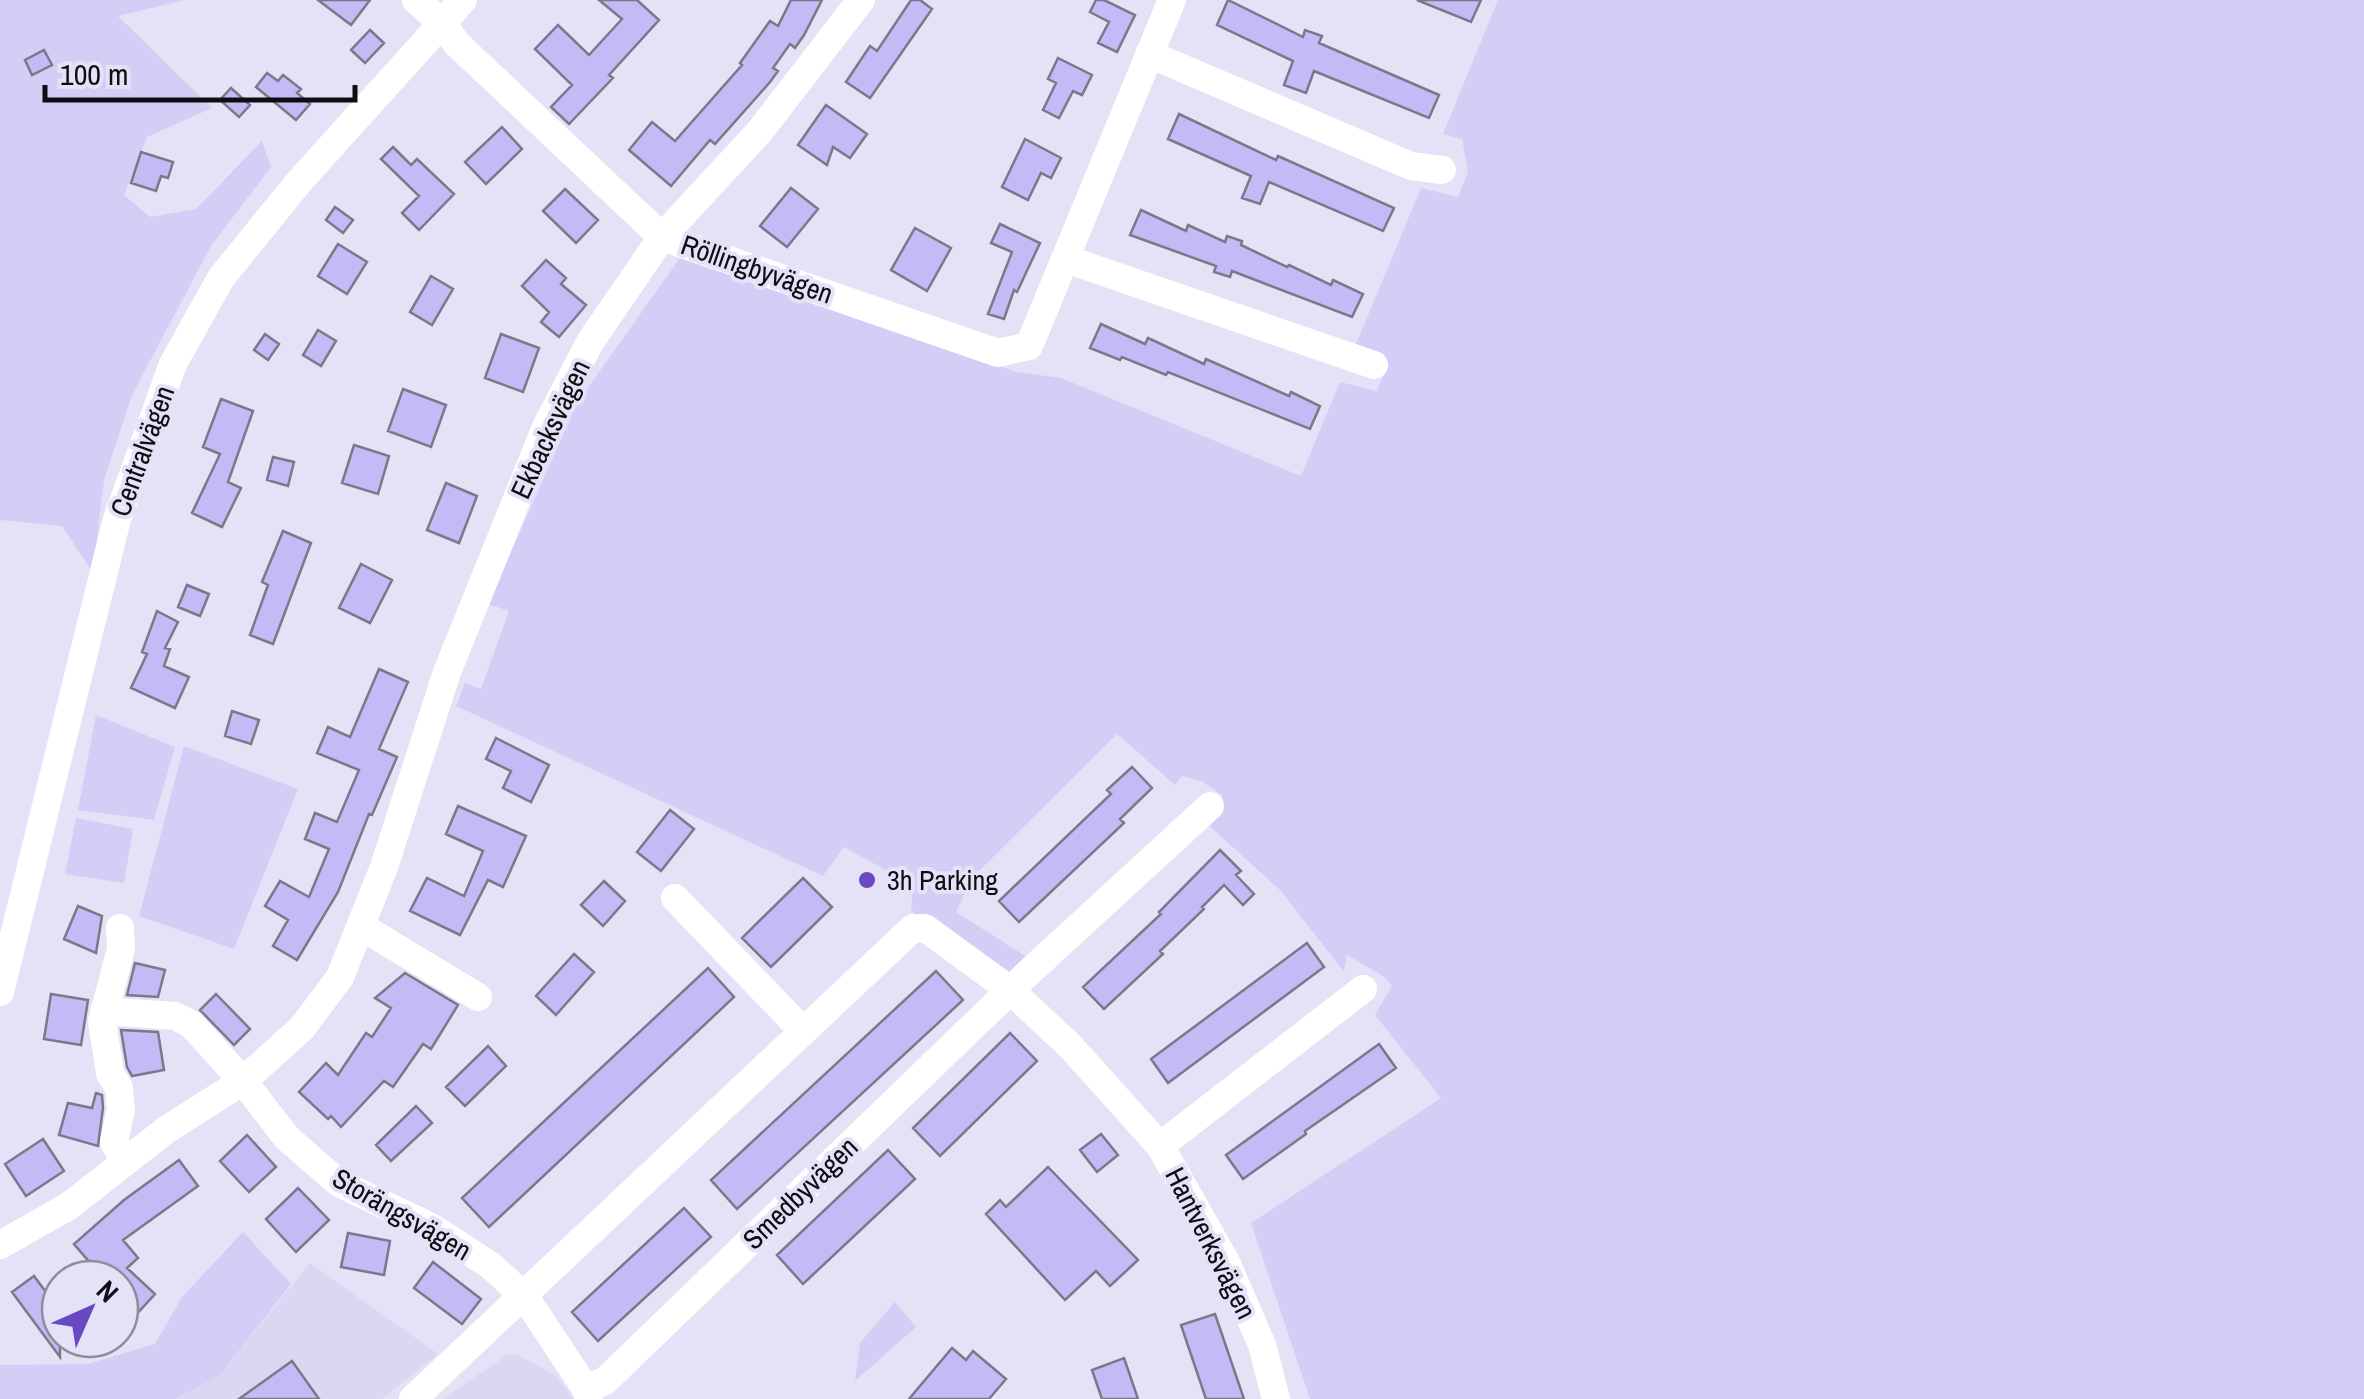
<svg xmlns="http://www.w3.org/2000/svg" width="2364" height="1399" font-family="'Archivo Narrow',sans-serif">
<rect width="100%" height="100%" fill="#e4e2f6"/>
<path fill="#dad7f2" d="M310,1263l128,91 -56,45h-207l45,-24z
M507,1355h11l39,21 16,23h-130z"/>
<path fill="#d4cef7" d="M0,0h185l-67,16 94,92 -65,29 -23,58 26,22 46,-8 66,-68 9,26 -60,79 -79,149 -28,85 -11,93 -31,-47 -62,-6z
M1498,0h866v1399h-1054l-59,-176 190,-125 -66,-83 17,-29 -9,-10 -36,-21 -3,17 -63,-81 -77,-70 19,-25 -22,-15 -19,-5 -7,9 -58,-51 -145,144 -16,34 71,45 -17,15 -85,-44 -14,-19 2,-24 -69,-38 -21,29 -367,-170 9,-23 16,6 28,-78 -21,-7 89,-201 103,-145 337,114 44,6 240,98 39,-94 37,9 10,-24 -33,-18 67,-161 37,9 10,-25 -6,-33 -19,-5z
M96,715l79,32 -21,73 -76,-10z
M184,746l114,43 -64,160 -95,-33z
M76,818l57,11 -9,54 -59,-9z
M243,1232l48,52 -71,91 -45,24h-175v-34l87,-1 68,-20 27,-47z
M895,1302l21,25 -61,54 5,-38z"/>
<path fill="#c4baf6" stroke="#7b788a" stroke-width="2.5" d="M318,0h52l-19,25z
M599,0h38l22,20 -50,55 4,3 -44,46 -18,-17 21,-22 -37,-36 23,-24 31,30 33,-36z
M791,0h31l-18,35 -9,13 -5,-4 -17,24 5,3 -8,11 -55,62 -5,-4 -39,46 -42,-36 23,-28 23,19 67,-76 -2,-2 30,-42 8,5z
M911,0h9l12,9 -62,89 -24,-16 24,-36 7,5z
M1096,0h8l31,15 -18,37 -19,-9 11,-21 -19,-10z
M1228,0l75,37 2,-7 17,6 -3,7 120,52 -10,23 -115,-47 -8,22 -22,-8 9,-24 -76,-36z
M1417,0h64l-10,22z
M370,30l14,13 -19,20 -14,-13z
M44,50l8,15 -20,10 -7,-15z
M1058,58l34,17 -10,20 -9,-4 -14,27 -16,-8 13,-27 -8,-4z
M267,73l11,8 5,-6 18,14 -4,4 13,11 -14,16 -40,-33z
M231,88l19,17 -11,12 -19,-17z
M826,105l41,29 -17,24 -17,-11 -6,18 -29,-20z
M1179,114l97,46 2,-4 116,52 -11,23 -114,-49 -9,22 -18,-6 9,-22 -83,-37z
M502,127l20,22 -36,35 -21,-22z
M1025,139l36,19 -10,20 -10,-5 -13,27 -26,-13z
M393,147l18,18 6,-6 37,35 -35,36 -17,-17 17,-17 -38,-37z
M141,152l32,10 -5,16 -7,-2 -5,15 -25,-8z
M791,188l27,21 -31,38 -27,-21z
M565,189l33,31 -22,23 -33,-32z
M335,207l18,13 -10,13 -17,-13z
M1141,210l45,21 2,-6 37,17 2,-6 15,5 -1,4 46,22 2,-2 42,20 2,-5 30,14 -11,23 -120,-46 -2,6 -16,-5 2,-6 -86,-31z
M1000,224l40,19 -23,49 -3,-2 -10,29 -16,-5 24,-62 -21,-9z
M915,228l36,20 -24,43 -36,-21z
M338,244l29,18 -20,32 -29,-18z
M546,260l20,18 -5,6 25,21 -27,32 -18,-15 8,-10 -27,-26z
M431,276l22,13 -21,36 -22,-13z
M1101,324l44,20 3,-6 56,26 2,-5 83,37 2,-4 29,14 -10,23 -142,-57 -2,3 -44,-18 -2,3 -30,-12z
M318,330l18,11 -15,25 -18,-11z
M265,334l14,10 -11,16 -14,-10z
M501,334l38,14 -16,44 -38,-14z
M403,389l43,16 -15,42 -43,-16z
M221,399l32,12 -25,71 13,6 -19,39 -30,-14 28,-59 -17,-7z
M354,445l35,11 -11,38 -36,-11z
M273,457l21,5 -6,24 -21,-6z
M446,483l31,13 -18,47 -32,-13z
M283,531l28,12 -38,101 -23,-9 18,-50 -6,-3z
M361,564l31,16 -22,43 -31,-15z
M187,585l22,9 -9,22 -22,-9z
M157,611l21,11 -13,26 5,1 -6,17 25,11 -14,31 -44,-20 16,-34 -5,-2z
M379,669l29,13 -29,67 18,8 -25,58 -3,-1 -31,78 -41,68 -24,-14 15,-26 -23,-14 15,-25 29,16 20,-48 -24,-10 10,-26 22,9 22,-52 -42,-17 11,-26 22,10z
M232,711l27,9 -8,24 -26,-8z
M496,738l53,27 -18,37 -28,-14 8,-17 -25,-12z
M1132,767l20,21 -32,31 4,4 -105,99 -20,-21 112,-107 -4,-4z
M458,806l68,30 -23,51 -15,-7 -28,55 -50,-24 17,-33 37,18 19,-45 -37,-17z
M670,810l24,19 -33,42 -24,-19z
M1220,850l21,21 -5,4 18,19 -11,11 -19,-20 -22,22 2,2 -44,42 3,3 -59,55 -21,-22 78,-73 -2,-2z
M803,878l29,29 -61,60 -29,-29z
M604,881l21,20 -22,25 -22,-21z
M78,906l24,10 -6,37 -32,-14z
M1307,943l17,24 -156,116 -17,-24z
M574,954l20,18 -38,43 -20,-19z
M135,963l30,7 -7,27 -31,-2z
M708,968l26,29 -245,230 -27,-29z
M936,971l27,29 -226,209 -26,-29z
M405,973l53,32 -27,44 -8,-5 -30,43 -9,-6 -43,46 -10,-11 -3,3 -29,-27 27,-29 12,12 28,-42 6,4 19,-29 -16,-10z
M51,994l37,6 -7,45 -37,-6z
M216,994l34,35 -16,16 -34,-35z
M121,1030l37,2 6,38 -32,6 -5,-9z
M1010,1033l27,28 -97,95 -27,-28z
M1379,1044l17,24 -91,63 1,3 -63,45 -17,-24z
M488,1046l18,20 -41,40 -19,-19z
M96,1093l6,2 1,13 -5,38 -39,-11 9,-32 24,5z
M416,1106l16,17 -41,38 -15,-16z
M1101,1134l17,21 -21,17 -17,-22z
M247,1135l29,32 -27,25 -29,-31z
M43,1139l21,32 -38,25 -21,-32z
M888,1150l27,29 -112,105 -26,-29z
M179,1160l19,26 -75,54 15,18 -11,10 28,26 -21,23 -14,-13v-25h-16l-30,-35 50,-44z
M1048,1167l90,93 -28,26 -14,-15 -31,29 -79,-86 14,-14 6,7z
M298,1188l31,32 -33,32 -30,-33z
M684,1208l27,29 -113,104 -26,-29z
M348,1233l42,8 -6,34 -43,-8z
M433,1262l48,37 -19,25 -48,-36z
M34,1276l26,35v46l-48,-65z
M1215,1314l29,85h-38l-25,-74z
M952,1348l14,12 7,-9 33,28 -17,20h-80z
M1124,1358l14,41h-36l-10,-29z
M292,1361l27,38h-80z"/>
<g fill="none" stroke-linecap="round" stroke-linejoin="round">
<path stroke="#fff" stroke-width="28" d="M416,0l27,24 13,19 206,194 336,116 31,-7 143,-346
M1149,54l262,112 31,4
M1066,259l308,106
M675,898l128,133
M362,927l116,70
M120,928l1,21 -19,72 8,52 9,15 2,21 -7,33 11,20
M0,992l117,-473 56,-155 48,-86 77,-95 165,-183
M104,1011l71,5 16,8 52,57 44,57 52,45 92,44 59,38 35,32 61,92 3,10
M1160,1146l203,-157
M0,1245l69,-39 97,-76 77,-49 59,-53 38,-51 44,-110 63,-195 99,-245 44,-85 72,-105 98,-106 101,-131
M586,1389l19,-8 421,-406 184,-169
M413,1399l500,-471h12l85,62 60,56 90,100 66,116 36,83 14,54"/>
</g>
<circle fill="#6a48c1" stroke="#e4e2f6" stroke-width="4" cx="867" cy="880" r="10"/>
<g text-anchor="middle" stroke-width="8" stroke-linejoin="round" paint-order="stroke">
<g font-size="28" fill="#0e0d14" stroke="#e4e2f6">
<text transform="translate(757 269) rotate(19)" y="10">Röllingbyvägen</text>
<text transform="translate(550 429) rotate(-65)" y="10">Ekbacksvägen</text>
<text transform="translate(142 451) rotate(-70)" y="10">Centralvägen</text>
<text transform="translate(800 1193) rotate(-44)" y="10">Smedbyvägen</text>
<text transform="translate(402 1214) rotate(30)" y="10">Storängsvägen</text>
<text transform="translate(1211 1243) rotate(63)" y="10">Hantverksvägen</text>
</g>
<g font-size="28" fill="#0e0d14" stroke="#e4e2f6" text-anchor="start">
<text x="887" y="890">3h Parking</text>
</g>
</g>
<g transform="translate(90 1309) rotate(45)"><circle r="48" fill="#e4e2f6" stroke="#8e8d9c" stroke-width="2.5"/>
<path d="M0-8L18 38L0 25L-18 38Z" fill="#6a48c1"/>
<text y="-15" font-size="28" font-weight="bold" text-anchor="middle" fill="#0e0d14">N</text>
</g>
<path d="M45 85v15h310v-15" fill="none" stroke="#0e0d14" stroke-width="5"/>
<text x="60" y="85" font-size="30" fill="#0e0d14" stroke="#e4e2f6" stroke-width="8" paint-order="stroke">100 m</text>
</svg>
